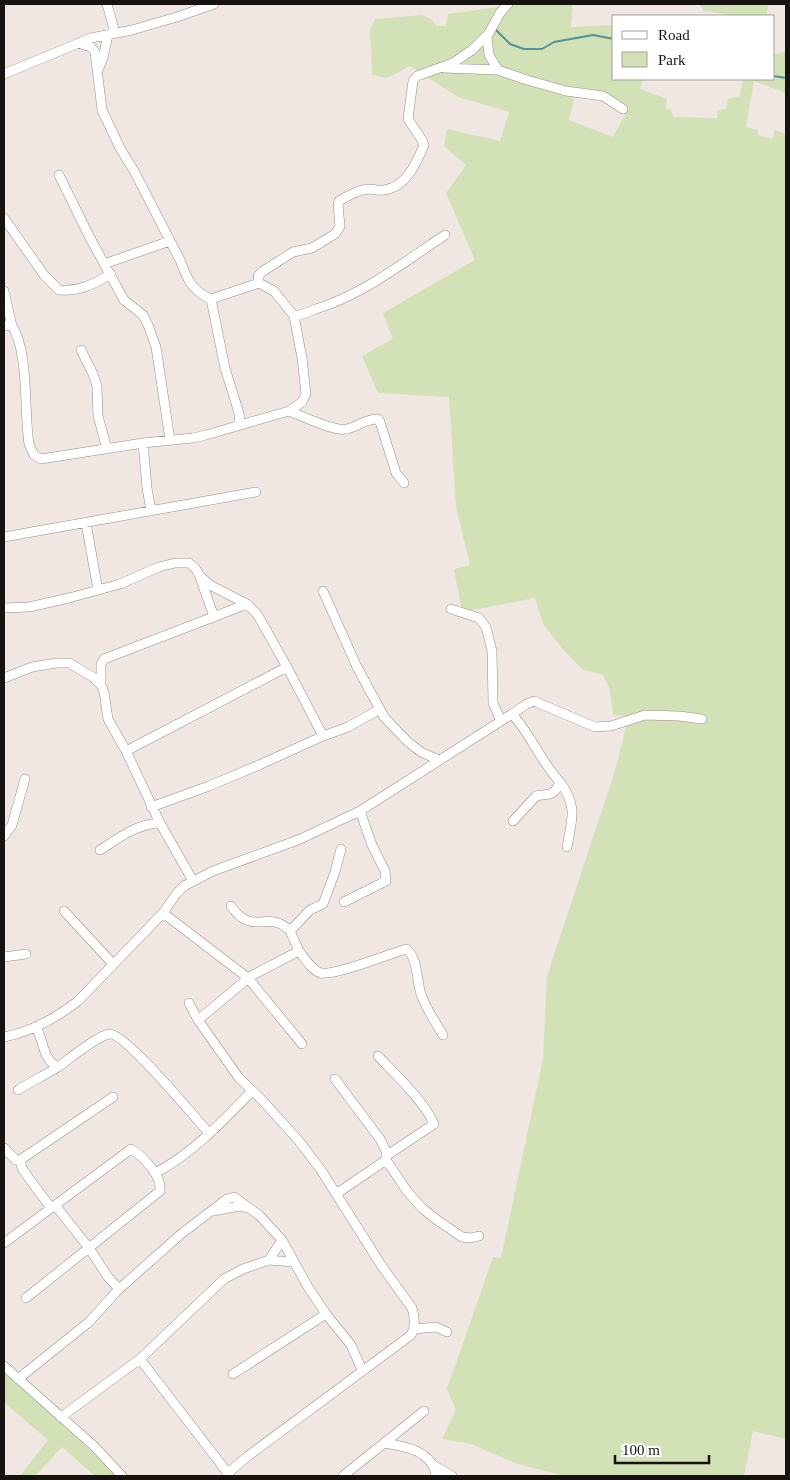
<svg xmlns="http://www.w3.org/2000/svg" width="790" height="1480" font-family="'Times New Roman',serif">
<rect width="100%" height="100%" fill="#f0e7e2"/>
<path fill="#d2e1b6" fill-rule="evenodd" d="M502,4h71l-2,23 43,-2v54h29l-3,10 27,10 -1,10h5l2,8 44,1 1,-8 8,-1 2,-10 12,-3 3,-17h31v-25l12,-2v41l-32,-12 -8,46 12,3v5l14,4 3,-9 11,4v1305l-33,-8 -9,45h-180l-49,-13 -44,-19 -29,-5 14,-29 -9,-21 46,-132 8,1 42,-199 4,-83 68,-205 14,-55 -16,-1 -3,-26 -7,-14 -21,-6 -21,-22 -18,-23 -8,-26 -73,14 -8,-43 16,-4 -14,-59 -7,-109 -71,-4 -16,-37 31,-17 -10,-26 92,-53 -29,-67 20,-28 -22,-19 3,-17 53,12 9,-29 -51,-15 -48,-31 -23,12 -15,-3 -2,-45 5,-11 47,-4 9,4 6,7h9l2,-12 49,-7zM576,90l26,2 27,15 -16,30 -44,-17z
M685,4h83l-1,12h-38l-3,-2 -23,-3 -3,-6z
M4,1371l114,105h-23l-33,-29 -27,29h-15l28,-36 -44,-38z"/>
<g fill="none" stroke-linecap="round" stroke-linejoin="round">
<path stroke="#51949d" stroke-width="2" d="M496,30l14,14 14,5h18l12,-7 39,-7 21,4
M774,76l12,2"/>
<g stroke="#968d88" stroke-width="10">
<path id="minor" d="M107,4l8,29
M487,37l2,18 9,15
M444,68l54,2 29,10 39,11 37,5 20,13
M98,70l5,-12 5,-23
M4,74l87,-36 41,-8 48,-14 34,-12
M59,175l31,63 34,62 19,15 5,10 8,22 14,93
M4,218l40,57 15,15c20,2 35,-6 52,-16
M104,264l66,-23
M259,283l-1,-7 5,-5 30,-19 19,-4 23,-14 5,-8 -2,-21 1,-4c8,-5 20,-11 29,-12 6,0 11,2 16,1 22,-3 32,-26 40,-45l-2,-5 -14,-21 5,-38 4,-5 36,-13 19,-13 17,-17 11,-20 8,-9
M4,291l8,35
M211,299l14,69 14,45 1,11
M294,316c8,-1 15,-4 22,-7 48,-15 88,-47 129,-74
M4,325l8,1c17,25 12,87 17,118l5,11 7,4 102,-16 50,-5 13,-3 83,-24 13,-9 4,-8 -4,-36 -8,-42 -20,-25 -15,-8 -48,16c-19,-8 -24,-20 -31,-39l-46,-89 -14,-23 -18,-38 -7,-58 -4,-5 -13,-4
M81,350l12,24 4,12 1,30 9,33
M289,411c14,5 45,21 58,18 11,-3 19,-10 31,-10l2,3 16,51 8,10
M143,443l4,45 4,23
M86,523l12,67
M4,537l252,-45
M200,577l14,40
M323,591l34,76 27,50 24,25 13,10 18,8
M4,608l25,-1 40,-9 51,-14 39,-17 16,-4h14l6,5 5,8 10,9 37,19 10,10 30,53 36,69
M451,609l28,9 7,9 6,24 1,52 8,18
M4,678l28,-11 25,-4h12l24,14 8,8 3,7 4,27 18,32 34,72 33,58
M101,685v-21l3,-5 143,-55
M512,714l13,-9 9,-4 61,26 16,-1 34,-11 34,1 23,3
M126,751l161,-84
M560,782c18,25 12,37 7,65
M151,807l58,-21 50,-21 64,-29 25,-9 32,-18
M4,836l8,-11 13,-46
M100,850c19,-12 36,-26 60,-27
M344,902l42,-21 -1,-10 -13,-26 -12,-34
M231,906c22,32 37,2 59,25
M64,911l49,53
M163,913l85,65 54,66
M299,951l-9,-20 20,-21 13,-6 12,-32 6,-23
M4,957l22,-3
M189,1003l9,17 41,58 23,22 37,41 22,29 60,95 31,43c3,10 4,19 -1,27l-163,121 -20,17
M198,1020l53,-44 48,-25c5,6 13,20 22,22 14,3 68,-19 85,-24 13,9 10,34 16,48 5,13 14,26 21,38
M36,1027c8,14 6,31 21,40
M4,1037c27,-5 52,-19 74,-36l85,-88 14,-20 7,-7 29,-15 85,-31 62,-29 152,-97c19,20 28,47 48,68 -7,16 -11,11 -24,14l-23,25
M378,1056c17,18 46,45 56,68l-48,32
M335,1079l45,60 6,12v9l21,31 15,17 15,12 25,17 9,1 8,-2
M18,1090c13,-8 27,-15 40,-23 11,-8 39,-31 51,-33 16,-2 86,84 100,99
M4,1148l12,12h4l2,8 6,9 23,31
M20,1160l93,-63
M155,1173c37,-19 68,-52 97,-82
M336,1194l50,-34
M55,1205l34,43 19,29 11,12
M213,1211l27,-5 7,2
M4,1243l127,-94c12,7 31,27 29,42l-134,107
M269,1260l24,2
M414,1329l22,-2 11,5
M140,1359l90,117
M4,1366l91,81 27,29
M233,1374l93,-60
M18,1379l71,-57 30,-33 62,-55 46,-35 7,-2 25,18 23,25 26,47 18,27 25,31 11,25
M61,1417l79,-58 84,-80 19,-10 26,-9 13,-20
M384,1443c21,3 49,8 52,33
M433,1465l19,11
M343,1476l81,-65"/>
</g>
<use href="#minor" stroke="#fff" stroke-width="9"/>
</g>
<rect width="790" height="1480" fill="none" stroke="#161311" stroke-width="10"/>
<rect x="612" y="15" width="162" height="65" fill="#ffffff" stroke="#a2a1a0"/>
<rect x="622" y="31" width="25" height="8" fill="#ffffff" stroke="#a2a1a0"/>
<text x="658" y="40" font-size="15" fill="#161311">Road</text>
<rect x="622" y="52" width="25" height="15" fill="#d2e1b6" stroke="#a2a1a0"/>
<text x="658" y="65" font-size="15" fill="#161311">Park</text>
<path d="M615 1455v8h94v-8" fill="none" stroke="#161311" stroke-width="2.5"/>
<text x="622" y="1455" font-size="15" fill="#161311" stroke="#ffffff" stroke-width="4" paint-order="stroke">100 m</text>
</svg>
